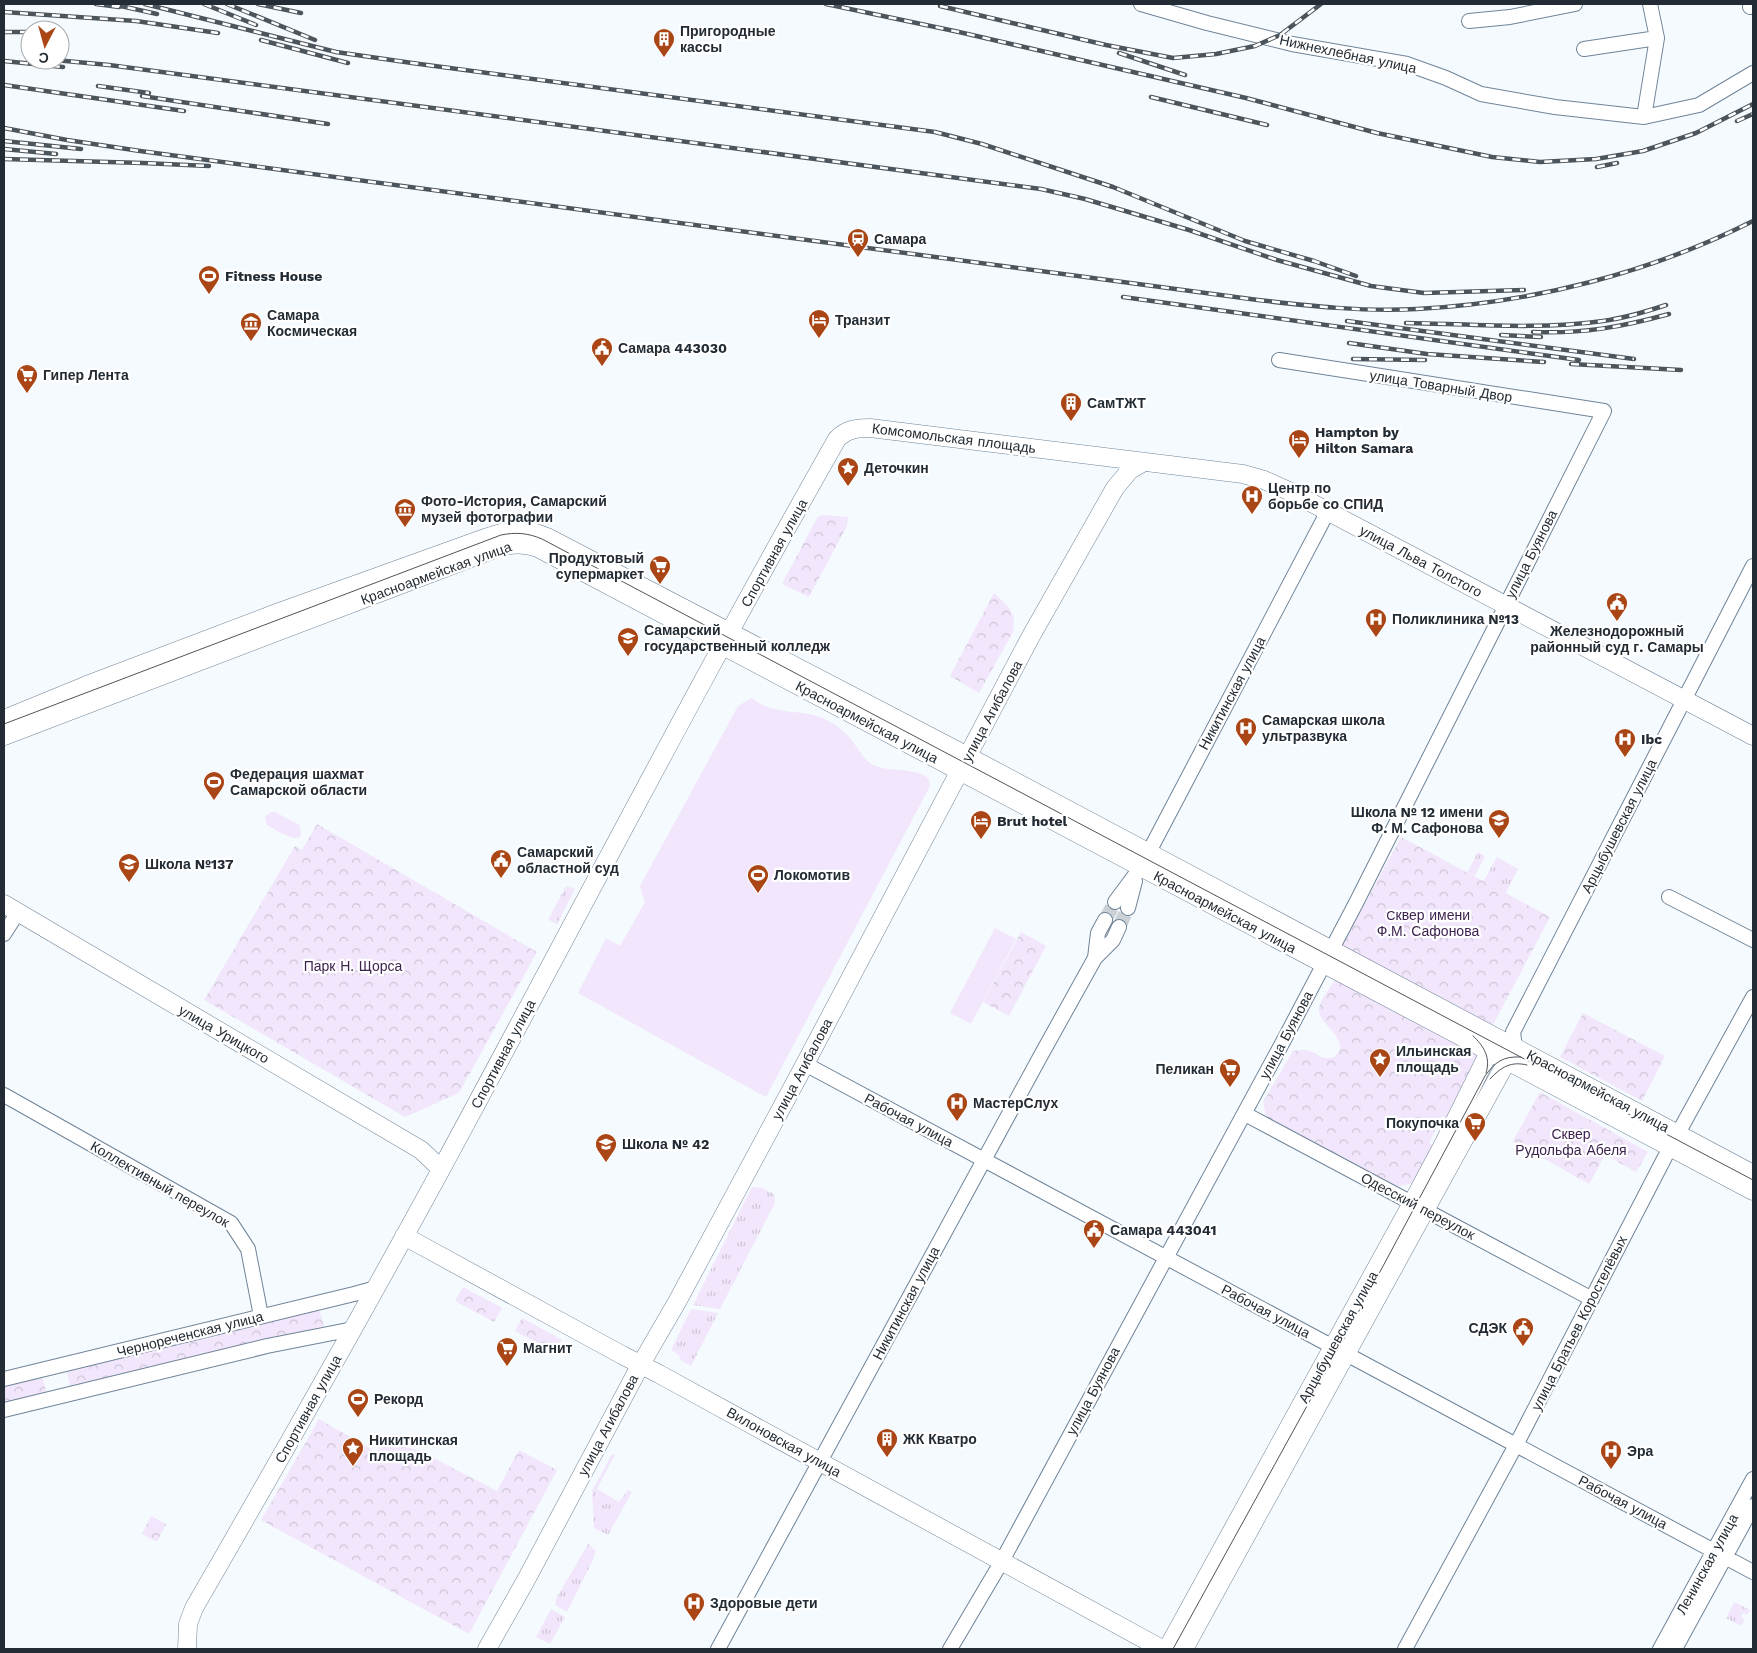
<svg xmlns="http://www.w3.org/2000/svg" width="1757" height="1653" font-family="'Work Sans',sans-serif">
<defs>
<pattern id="grass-tufts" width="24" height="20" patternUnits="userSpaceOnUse" patternTransform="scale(1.25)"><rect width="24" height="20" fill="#f1e6fb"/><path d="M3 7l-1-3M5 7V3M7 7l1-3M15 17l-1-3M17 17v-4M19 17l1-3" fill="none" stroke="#cec5d8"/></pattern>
<pattern id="park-crowns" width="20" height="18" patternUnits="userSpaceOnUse" patternTransform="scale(1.25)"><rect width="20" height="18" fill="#f1e6fb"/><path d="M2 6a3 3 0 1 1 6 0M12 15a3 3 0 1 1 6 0" fill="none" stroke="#cec5d8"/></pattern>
</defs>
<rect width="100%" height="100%" fill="#f5fafe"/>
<path fill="url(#grass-tufts)" d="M1478,852l7,4 -12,23 -7,-4z
M1497,857l21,12 -14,27 -22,-12z
M566,886l9,3 -18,35 -8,-4v-2z
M752,1187l10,1 12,6 1,9 -55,106 -27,-4z
M691,1309l27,4 -27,53 -12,-7 1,-3 -9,-6z
M612,1454l3,1 -18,34 22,13 9,-12 4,2 -24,43 -14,-7 -2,-37z
M588,1544l8,7 -5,13 -24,48 -12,-7 1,-6z
M1734,1602l16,8 -3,5 -3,-2 -3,2 1,3 3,2 -4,6 -15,-8z
M551,1609l14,8 -15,27 -14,-7z"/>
<path fill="url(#park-crowns)" d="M821,515l27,2 -1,9 -38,71 -27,-13 35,-66z
M994,593c14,14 23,18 19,39l-34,61 -29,-17z
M317,824l220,128 -78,141 -54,24 -201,-117 91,-154 7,4z
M1401,837l149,80 -58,110 -152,-78z
M1021,932l25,14 -37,70 -26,-14z
M1336,979l140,73 2,15 -28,53 -8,-4 -13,27 8,4 -21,36 -18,3 -131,-66 -4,-18 30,-51c6,-1 13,-2 19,1 7,3 10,7 18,6 3,0 4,-1 6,-3 15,-14 -15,-30 -17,-43 -2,-8 12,-26 17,-33z
M1583,1013l82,43 -23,45 -82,-44z
M1540,1092l108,60 -12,20 -31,-17 -16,29 -76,-43z
M463,1287l39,21 -8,14 -39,-21z
M318,1306l6,20 -253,63 -5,-20z
M522,1318l40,22 -7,13 -40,-22z
M42,1376l5,19 -43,10v-20z
M319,1419l57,33 11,-11 33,10 77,40 22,-41 38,20 -88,164 -208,-114z
M151,1516l15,8 -9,18 -15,-8z"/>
<path fill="#f1e6fb" d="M752,698c20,18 49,10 73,21 9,4 17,10 24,18 9,10 15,26 29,30 15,5 53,0 52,19l-164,311 -188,-104 28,-55 14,8 25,-44 -5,-16 98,-180z
M272,812h3l24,13c11,27 -25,4 -32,0l-2,-9z
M995,928l21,11 -45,85 -21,-11z"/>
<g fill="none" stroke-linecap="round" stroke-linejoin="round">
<path stroke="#cbd1d6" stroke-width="14" stroke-dasharray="14 7" stroke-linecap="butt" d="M1105,920l10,-18
M1119,927l9,-19"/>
<g stroke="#6f8498" stroke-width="16">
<path id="minor" d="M1141,4l66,19 85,21 115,20 39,14 35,16 74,13 89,10 55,-12 54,-32
M1750,7l1,-3
M1469,21l41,-4 65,-13
M1584,49l73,-11
M1644,117l13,-79 -7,-34
M1669,897l84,43
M1115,902l26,-35 187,-356
M1128,908l7,-27
M4,934l14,-22
M1095,958l3,-25 7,-13
M1515,1047l-2,-15 240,-466
M805,1064l948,508
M4,1095l227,128 17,26 13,67
M1245,1114l347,185
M4,1379l350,-85 22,-6
M4,1410l263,-64 86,-17
M718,1649l322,-592 55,-99 18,-18 6,-13
M950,1649l52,-88 283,-523 71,-135 248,-492 -325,-51
M1405,1649l111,-204 149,-288 88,-160
M1660,1649l93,-170
M1675,1649l78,-143"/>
</g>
<g stroke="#6f8498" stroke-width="19">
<path id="major" d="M4,719l83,-34 187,-71 211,-76c25,-9 37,-11 62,-1l407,212 799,425
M4,736l493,-188c15,-4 26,-5 41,0l1215,643
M4,904l417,246 20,19
M404,1236l218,119 37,19 503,275
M187,1649l1,-25 6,-16c85,-147 169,-295 250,-444 131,-242 257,-486 393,-725 10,-10 20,-11 33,-11l373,46 21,6 27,12 462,244
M487,1649l39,-69 115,-216 36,-62 128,-238 226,-428 84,-148 15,-18 14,-8
M1167,1649l245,-446 32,-60 50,-101
M1184,1649l328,-597"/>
</g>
<use href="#minor" stroke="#fff" stroke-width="14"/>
<use href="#major" stroke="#fff" stroke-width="18"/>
<path stroke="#4d555c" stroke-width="1" d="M4,724l497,-189c15,-3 27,-2 41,4l1211,641
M1473,1036c11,10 18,22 13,37
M1490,1079c11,-12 21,-18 37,-14
M1173,1649l172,-312 140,-261c10,-14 18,-20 36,-19"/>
<g stroke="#4d555c" stroke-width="4.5">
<path id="rail" d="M96,4l23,3
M112,4l45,10
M145,4l191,48 76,11 523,69 47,12 131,43 132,54 69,20 42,15
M204,4l52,21
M227,4l88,36
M258,4l43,9
M826,4l133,28 287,66 131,35 115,24 48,5 56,-3 47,-8 53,-18 57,-29
M940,6l166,39 67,13 43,-4 39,-8 25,-11 41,-31
M4,12l132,9 82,12
M4,32h26
M261,40l87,23
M1119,53l66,22
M55,60l54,5 932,124 44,10 104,31 88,30 94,26 53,7 100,-3
M4,61l59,6
M4,85l180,26
M98,86l51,7
M142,96l186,28
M1151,97l116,28
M1737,121l16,-7
M4,128l63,12 73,11 1118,149c52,6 106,12 159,9 115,-6 233,-36 336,-88
M4,141l77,8
M4,149l52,5
M4,159l139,4 66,3
M1597,167l20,-4
M1123,297l456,63
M1347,321l287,38
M1406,323c65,1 132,7 197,-2 22,-3 42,-9 63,-16
M1533,332c49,2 89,-5 136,-18
M1501,335l40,2
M1349,343l78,11 117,8
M1353,359l72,1
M1571,364l110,6"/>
</g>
<use href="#rail" stroke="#fff" stroke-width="2.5" stroke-dasharray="8" stroke-linecap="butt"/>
</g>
<defs>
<g id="building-pin" transform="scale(1.125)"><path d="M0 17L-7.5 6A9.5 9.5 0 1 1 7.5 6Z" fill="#aa4515" stroke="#fff"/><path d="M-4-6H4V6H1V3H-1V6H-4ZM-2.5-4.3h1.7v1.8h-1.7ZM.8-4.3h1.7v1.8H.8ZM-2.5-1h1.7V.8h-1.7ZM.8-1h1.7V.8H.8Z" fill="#fff"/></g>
<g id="station-pin" transform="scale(1.125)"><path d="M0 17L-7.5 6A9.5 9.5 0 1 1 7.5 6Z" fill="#aa4515" stroke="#fff"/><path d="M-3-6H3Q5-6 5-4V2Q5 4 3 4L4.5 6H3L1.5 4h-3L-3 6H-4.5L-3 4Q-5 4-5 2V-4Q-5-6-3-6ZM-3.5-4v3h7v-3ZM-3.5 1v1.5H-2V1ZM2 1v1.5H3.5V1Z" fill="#fff"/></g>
<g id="stadium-pin" transform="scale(1.125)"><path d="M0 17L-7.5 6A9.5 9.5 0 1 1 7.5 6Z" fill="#aa4515" stroke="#fff"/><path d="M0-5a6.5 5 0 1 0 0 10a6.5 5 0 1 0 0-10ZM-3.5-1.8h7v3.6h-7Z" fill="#fff"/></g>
<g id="hotel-pin" transform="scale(1.125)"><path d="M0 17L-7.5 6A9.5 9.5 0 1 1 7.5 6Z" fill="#aa4515" stroke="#fff"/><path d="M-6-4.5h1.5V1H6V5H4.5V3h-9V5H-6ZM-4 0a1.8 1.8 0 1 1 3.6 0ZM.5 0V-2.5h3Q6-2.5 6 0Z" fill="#fff"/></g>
<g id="museum-pin" transform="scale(1.125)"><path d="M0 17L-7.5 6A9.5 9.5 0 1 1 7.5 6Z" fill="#aa4515" stroke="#fff"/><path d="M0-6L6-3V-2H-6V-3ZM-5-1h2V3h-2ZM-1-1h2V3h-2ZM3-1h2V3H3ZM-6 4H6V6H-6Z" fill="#fff"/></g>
<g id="civic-pin" transform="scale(1.125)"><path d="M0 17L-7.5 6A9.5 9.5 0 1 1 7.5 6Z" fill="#aa4515" stroke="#fff"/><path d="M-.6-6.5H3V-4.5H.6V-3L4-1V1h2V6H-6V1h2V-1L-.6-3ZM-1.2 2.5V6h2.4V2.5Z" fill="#fff"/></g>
<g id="supermarket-pin" transform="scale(1.125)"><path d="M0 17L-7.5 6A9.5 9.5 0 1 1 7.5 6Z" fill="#aa4515" stroke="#fff"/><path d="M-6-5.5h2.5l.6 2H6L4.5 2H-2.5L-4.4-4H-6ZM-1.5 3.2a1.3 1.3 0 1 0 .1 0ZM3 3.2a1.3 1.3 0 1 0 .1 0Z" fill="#fff"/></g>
<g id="sight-pin" transform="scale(1.125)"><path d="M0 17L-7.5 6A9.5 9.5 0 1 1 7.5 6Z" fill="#aa4515" stroke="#fff"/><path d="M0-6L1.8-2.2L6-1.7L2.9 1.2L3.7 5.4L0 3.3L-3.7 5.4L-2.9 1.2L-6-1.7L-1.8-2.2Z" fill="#fff"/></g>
<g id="hospital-pin" transform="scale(1.125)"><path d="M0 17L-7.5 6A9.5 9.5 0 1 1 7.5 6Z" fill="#aa4515" stroke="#fff"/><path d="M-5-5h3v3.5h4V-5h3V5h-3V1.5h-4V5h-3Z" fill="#fff"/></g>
<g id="university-pin" transform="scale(1.125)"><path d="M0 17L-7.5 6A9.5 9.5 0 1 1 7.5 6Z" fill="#aa4515" stroke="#fff"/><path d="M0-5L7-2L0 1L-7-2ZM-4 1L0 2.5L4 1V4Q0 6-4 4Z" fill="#fff"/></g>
<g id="school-pin" transform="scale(1.125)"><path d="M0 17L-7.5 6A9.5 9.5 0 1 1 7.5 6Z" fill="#aa4515" stroke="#fff"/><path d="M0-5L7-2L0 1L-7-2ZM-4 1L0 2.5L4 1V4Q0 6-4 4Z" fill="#fff"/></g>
</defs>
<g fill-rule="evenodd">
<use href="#building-pin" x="664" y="39"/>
<use href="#station-pin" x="858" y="239"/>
<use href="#stadium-pin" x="209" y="276"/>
<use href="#hotel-pin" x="819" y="320"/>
<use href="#museum-pin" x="251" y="323"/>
<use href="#civic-pin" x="602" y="348"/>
<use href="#supermarket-pin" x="27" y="375"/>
<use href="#building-pin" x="1071" y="403"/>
<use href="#hotel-pin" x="1299" y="440"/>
<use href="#sight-pin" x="848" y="468"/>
<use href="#hospital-pin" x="1252" y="496"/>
<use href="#museum-pin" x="405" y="509"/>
<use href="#supermarket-pin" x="660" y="566"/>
<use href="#civic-pin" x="1617" y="603"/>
<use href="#hospital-pin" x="1376" y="619"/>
<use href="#university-pin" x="628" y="638"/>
<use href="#hospital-pin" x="1246" y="728"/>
<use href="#hospital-pin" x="1625" y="739"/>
<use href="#stadium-pin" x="214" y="782"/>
<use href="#school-pin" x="1499" y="820"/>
<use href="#hotel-pin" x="981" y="821"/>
<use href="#civic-pin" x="501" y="860"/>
<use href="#school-pin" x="129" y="864"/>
<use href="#stadium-pin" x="758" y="875"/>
<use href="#sight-pin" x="1380" y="1059"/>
<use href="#supermarket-pin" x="1230" y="1069"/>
<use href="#hospital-pin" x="957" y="1103"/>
<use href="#supermarket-pin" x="1475" y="1123"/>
<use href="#school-pin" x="606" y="1144"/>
<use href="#civic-pin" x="1094" y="1230"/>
<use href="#civic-pin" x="1523" y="1328"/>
<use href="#supermarket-pin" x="507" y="1348"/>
<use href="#stadium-pin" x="358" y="1399"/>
<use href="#building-pin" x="887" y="1439"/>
<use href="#sight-pin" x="353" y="1448"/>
<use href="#hospital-pin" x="1611" y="1451"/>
<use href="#hospital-pin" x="694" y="1603"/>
</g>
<g text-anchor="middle" stroke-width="4.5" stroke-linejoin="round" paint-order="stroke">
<g font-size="14" font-weight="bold" fill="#232c34" stroke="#fff" text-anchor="start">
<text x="680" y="36">Пригородные<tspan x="680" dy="16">кассы</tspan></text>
<text x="874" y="244">Самара</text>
<text x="225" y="281">Fitness House</text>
<text x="267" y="320">Самара<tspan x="267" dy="16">Космическая</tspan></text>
<text x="835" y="325">Транзит</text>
<text x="618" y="353">Самара 443030</text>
<text x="43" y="380">Гипер Лента</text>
<text x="1087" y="408">СамТЖТ</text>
<text x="1315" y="437">Hampton by<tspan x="1315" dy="16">Hilton Samara</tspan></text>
<text x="864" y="473">Деточкин</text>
<text x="1268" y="493">Центр по<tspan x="1268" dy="16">борьбе со СПИД</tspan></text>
<text x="421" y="506">Фото-История, Самарский<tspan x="421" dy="16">музей фотографии</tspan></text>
<text x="644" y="563" text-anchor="end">Продуктовый<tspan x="644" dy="16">супермаркет</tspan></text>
<text x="1392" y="624">Поликлиника №13</text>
<text x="644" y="635">Самарский<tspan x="644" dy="16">государственный колледж</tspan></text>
<text x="1617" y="636" text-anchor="middle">Железнодорожный<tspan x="1617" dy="16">районный суд г. Самары</tspan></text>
<text x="1262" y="725">Самарская школа<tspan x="1262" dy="16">ультразвука</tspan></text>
<text x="1641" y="744">Ibc</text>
<text x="230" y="779">Федерация шахмат<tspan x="230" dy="16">Самарской области</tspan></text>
<text x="1483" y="817" text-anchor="end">Школа № 12 имени<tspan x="1483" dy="16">Ф. М. Сафонова</tspan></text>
<text x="997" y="826">Brut hotel</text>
<text x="517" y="857">Самарский<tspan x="517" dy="16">областной суд</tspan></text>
<text x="145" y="869">Школа №137</text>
<text x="774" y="880">Локомотив</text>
<text x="1396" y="1056">Ильинская<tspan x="1396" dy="16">площадь</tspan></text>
<text x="1214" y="1074" text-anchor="end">Пеликан</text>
<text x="973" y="1108">МастерСлух</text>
<text x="1459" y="1128" text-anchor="end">Покупочка</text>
<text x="622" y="1149">Школа № 42</text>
<text x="1110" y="1235">Самара 443041</text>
<text x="1507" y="1333" text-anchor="end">СДЭК</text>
<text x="523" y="1353">Магнит</text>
<text x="374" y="1404">Рекорд</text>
<text x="903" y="1444">ЖК Кватро</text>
<text x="369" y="1445">Никитинская<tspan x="369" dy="16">площадь</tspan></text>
<text x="1627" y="1456">Эра</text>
<text x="710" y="1608">Здоровые дети</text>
</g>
<g font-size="14" fill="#232c34" stroke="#fff">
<text transform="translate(1348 54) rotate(12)" y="5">Нижнехлебная улица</text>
<text transform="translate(1441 386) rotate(9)" y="5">улица Товарный Двор</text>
<text transform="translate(954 438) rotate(7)" y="5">Комсомольская площадь</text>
<text transform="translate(774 553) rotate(-61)" y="5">Спортивная улица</text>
<text transform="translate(1531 554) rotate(-63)" y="5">улица Буянова</text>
<text transform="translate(1421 561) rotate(28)" y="5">улица Льва Толстого</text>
<text transform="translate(436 573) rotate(-20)" y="5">Красноармейская улица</text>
<text transform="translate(1232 693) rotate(-62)" y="5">Никитинская улица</text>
<text transform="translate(992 711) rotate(-62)" y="5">улица Агибалова</text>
<text transform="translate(867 722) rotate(28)" y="5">Красноармейская улица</text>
<text transform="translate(1619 826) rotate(-63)" y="5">Арцыбушевская улица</text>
<text transform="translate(1225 912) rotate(28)" y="5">Красноармейская улица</text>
<text transform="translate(224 1034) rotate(30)" y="5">улица Урицкого</text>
<text transform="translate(1286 1035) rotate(-62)" y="5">улица Буянова</text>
<text transform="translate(503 1054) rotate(-62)" y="5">Спортивная улица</text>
<text transform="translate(802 1069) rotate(-62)" y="5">улица Агибалова</text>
<text transform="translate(1598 1091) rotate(28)" y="5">Красноармейская улица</text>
<text transform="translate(909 1120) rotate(28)" y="5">Рабочая улица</text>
<text transform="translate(160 1184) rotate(30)" y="5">Коллективный переулок</text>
<text transform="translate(1418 1206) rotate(28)" y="5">Одесский переулок</text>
<text transform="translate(906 1303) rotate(-62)" y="5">Никитинская улица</text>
<text transform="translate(1266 1311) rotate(28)" y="5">Рабочая улица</text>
<text transform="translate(1579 1323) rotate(-63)" y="5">улица Братьев Коростелёвых</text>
<text transform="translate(190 1334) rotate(-14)" y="5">Чернореченская улица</text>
<text transform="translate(1338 1337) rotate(-61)" y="5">Арцыбушевская улица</text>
<text transform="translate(1093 1391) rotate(-62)" y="5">улица Буянова</text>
<text transform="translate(308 1409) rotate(-61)" y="5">Спортивная улица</text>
<text transform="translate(608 1425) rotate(-62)" y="5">улица Агибалова</text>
<text transform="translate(784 1442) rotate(29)" y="5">Вилоновская улица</text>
<text transform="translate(1623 1502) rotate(28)" y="5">Рабочая улица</text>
<text transform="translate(1707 1564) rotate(-61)" y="5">Ленинская улица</text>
</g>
<g font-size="14" fill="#3d234f" stroke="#fff">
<text x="1428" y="920">Cквер имени<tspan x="1428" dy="16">Ф.М. Сафонова</tspan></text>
<text x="353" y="971">Парк Н. Щорса</text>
<text x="1571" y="1139">Сквер<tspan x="1571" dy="16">Рудольфа Абеля</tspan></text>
</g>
</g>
<rect width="1757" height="1653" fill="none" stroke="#232c34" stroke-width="10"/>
<g transform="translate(45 45) rotate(186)"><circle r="24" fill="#ffffff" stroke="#a7abae"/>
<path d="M0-4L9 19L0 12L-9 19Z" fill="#aa4515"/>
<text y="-8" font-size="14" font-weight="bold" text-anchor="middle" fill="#232c34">С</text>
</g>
</svg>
